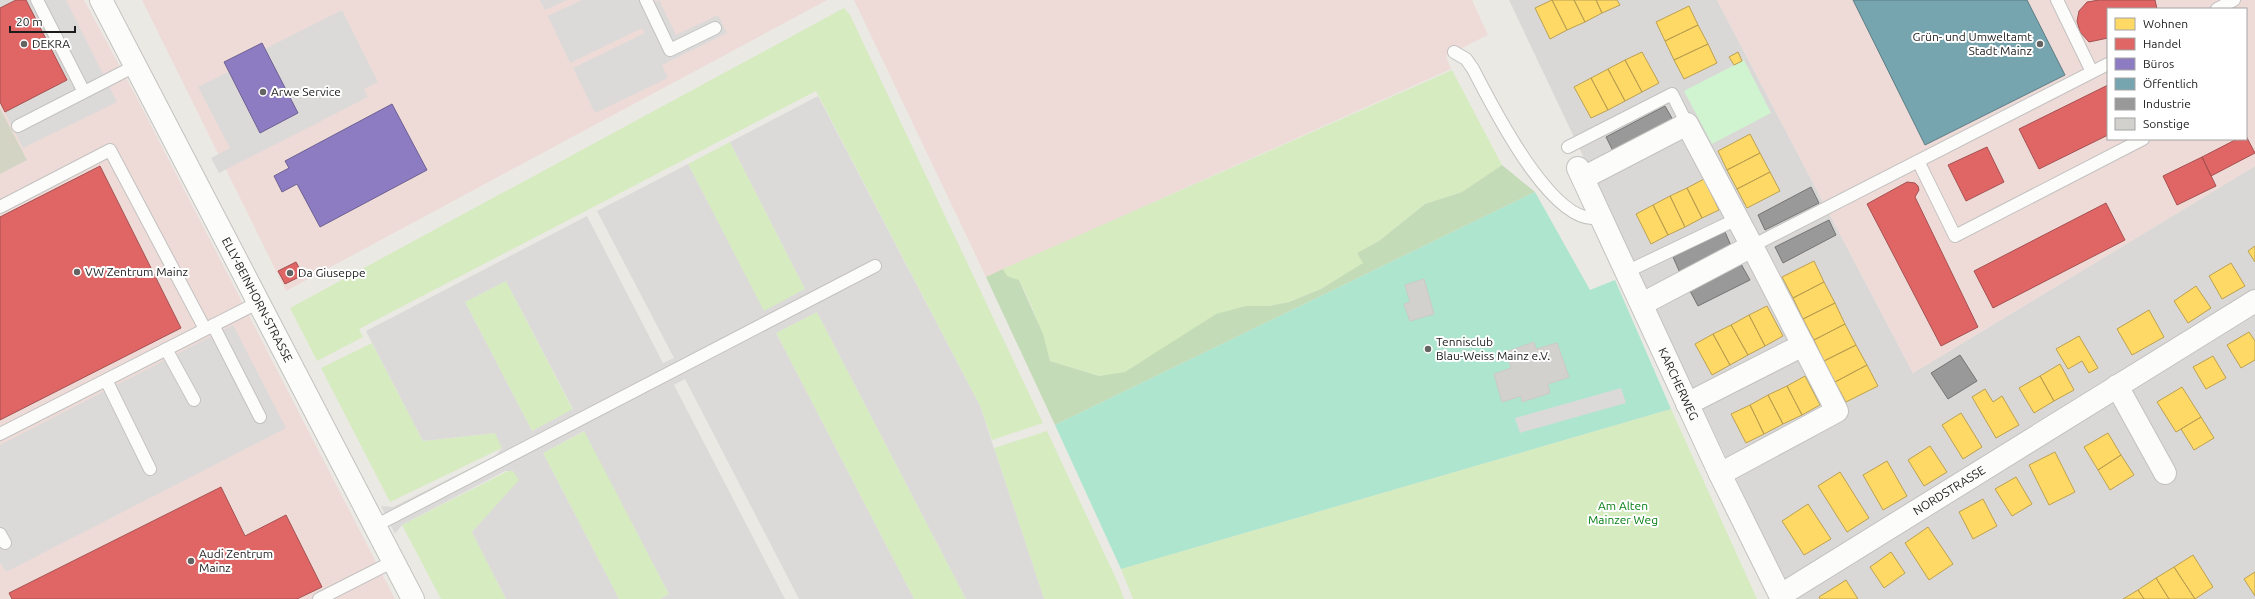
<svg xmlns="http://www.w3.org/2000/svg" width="2255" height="599" font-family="Ubuntu,sans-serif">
<rect width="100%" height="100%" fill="#ebe9e4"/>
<path fill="#dad8d6" d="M1509,0h208l196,373 342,-207v433h-462z"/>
<path fill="#eedbd8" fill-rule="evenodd" d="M0,0h84l55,102 256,497h-395v-425l27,-14 -27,-52z
M142,0h685l-541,291z
M854,0h618l16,35 -42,21 5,13 -465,208z
M1717,0h538v166l-342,207zM2108,9h138v130h-138z"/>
<path fill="#d4d4c5" d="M0,108l27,52 -27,14z"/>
<path fill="#d6ebc0" d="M844,8l6,7 193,408 -51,17 -12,-34 -164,-315 -457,238 4,8 -46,24 -27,-53z
M1452,70l50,95 -40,27 -37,12 -46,37 -22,12 7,10 -43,26 -32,13 -20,4h-23l-122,67 -25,3 -49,-15c-8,-28 -17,-55 -31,-81l-12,-4 -4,-7z
M730,142l75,147 -41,23 -76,-148z
M506,281l67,129 -41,21 -67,-129z
M817,312l149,287h-52l-138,-266z
M372,343l51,98 73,-8 6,15 -112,54 -69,-134z
M1671,409l86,190h-624l-12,-30z
M585,431l84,163 -9,5h-41l-76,-146z
M1047,431l72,154 5,14h-80l-50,-151z
M510,470l6,3 4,7 -48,52 34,67h-65l-39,-74z"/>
<path fill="#c4dbb7" d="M1502,165l33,27 -480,233 -69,-148 17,-8 4,7 12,4 24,54 7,27 49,15 26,-4 91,-58 30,-8h23l20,-4 32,-13 42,-26 -6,-10 22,-12 46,-37 37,-12z"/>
<path fill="#d0f3d0" d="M1744,60l27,53 -59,31 -28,-53z"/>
<path fill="#ade5ce" d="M1535,192l55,98 25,-10 56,129 -550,160 -66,-144z"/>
<path fill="#dbdad8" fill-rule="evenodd" d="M0,0h16l-16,8z
M26,0h40l51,102 -94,46 -18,-36 62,-32z
M540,0h27l-22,10z
M582,0h72l2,2 3,-2 17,35 42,-20 9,18 -65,32 6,13 -73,35 -22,-45 72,-35 -3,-5 -72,35 -22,-47z
M342,10l36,72 -14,7 4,8 -149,76 -8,-15 19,-10 -32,-61 30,-15 32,60 38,-19 -33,-64z
M818,96l162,310 64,193h-78l-149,-287 -41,21 138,266h-115l-114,-220 -11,6 111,214h-125l9,-5 -85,-163 -41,22 76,146h-113l-34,-67 47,-52 -6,-9h-8l-103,54 -7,9 -14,-28 12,1 103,-52 6,-7 -7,-15 -72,8 -57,-110 221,-115 76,147 11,-5 -77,-147 91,-47 76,147 41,-22 -75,-147zM506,281l67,128 -41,22 -67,-129z
M233,325l53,103 -280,144 -6,-10v-117z
M1621,388l5,15 -106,30 -5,-15z"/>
<path fill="#ffd966" stroke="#bba050" d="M1552,0l15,30 -17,9 -15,-31z
M1552,0h22l11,22 -18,8z
M1574,0h22l6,13 -17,9z
M1596,0h21l3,5 -18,8z
M1689,6l9,19 -33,16 -9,-19z
M1698,25l10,19 -34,16 -9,-19z
M1708,44l9,19 -33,16 -10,-19z
M1642,52l17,31 -17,9 -17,-32z
M1738,52l4,9 -8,4 -5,-8z
M1625,60l17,32 -17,9 -17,-32z
M1608,69l17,32 -17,9 -17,-32z
M1591,78l17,32 -17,8 -17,-31z
M1750,134l10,19 -33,17 -9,-19z
M1760,153l10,19 -33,17 -10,-19z
M1770,172l10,19 -33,17 -10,-19z
M1704,179l15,31 -17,8 -15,-30z
M1687,188l15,30 -17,9 -15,-31z
M1670,196l15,31 -17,8 -15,-30z
M1653,205l15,30 -17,9 -15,-30z
M2255,246v16l-7,-11z
M1814,261l10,21 -31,16 -11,-21z
M2231,263l14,23 -23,13 -13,-23z
M1824,282l11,21 -32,16 -10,-21z
M2196,286l15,22 -23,15 -14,-22z
M1835,303l10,21 -31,16 -11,-21z
M1767,306l16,30 -18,10 -16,-31z
M2149,310l15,27 -32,18 -15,-26z
M1749,315l16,31 -17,9 -17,-30z
M1845,324l11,21 -32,16 -10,-21z
M1731,325l17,30 -18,10 -17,-31z
M2249,332l6,9v19l-14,8 -14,-23z
M1713,334l17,31 -18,10 -17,-31z
M2079,336l19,32 -9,5 -7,-12 -14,8 -12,-20z
M1856,345l11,20 -32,17 -11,-21z
M2213,356l13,22 -20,11 -13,-22z
M2060,364l14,26 -20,11 -14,-25z
M1867,365l11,21 -32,16 -11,-20z
M1805,376l15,29 -18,10 -15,-29z
M2040,376l14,25 -20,12 -15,-25z
M1787,386l15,29 -19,9 -15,-29z
M2182,387l19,30 -25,15 -19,-30z
M1985,389l8,13 9,-6 17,29 -23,13 -24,-41z
M1768,395l15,29 -19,10 -14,-29z
M1750,405l14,29 -18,9 -15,-29z
M1961,413l21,34 -19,12 -21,-34z
M2201,417l13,21 -20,12 -13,-21z
M2108,433l13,22 -23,15 -14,-23z
M1930,446l17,26 -23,14 -16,-26z
M2055,452l20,40 -26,13 -20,-40z
M2121,455l13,20 -24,15 -12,-20z
M1887,461l20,35 -24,14 -20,-35z
M1840,472l29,46 -22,14 -29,-46z
M2016,477l16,27 -20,12 -17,-27z
M1983,499l14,27 -24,13 -14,-27z
M1808,504l23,35 -27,16 -22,-34z
M1928,527l25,37 -24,16 -24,-37z
M1891,552l14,21 -21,15 -14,-21z
M2193,555l20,32 -18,12 -21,-32z
M2174,567l21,32h-26l-13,-21z
M2255,572v24l-11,-17z
M2156,578l13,21h-25l-6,-9z
M1846,580l12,19h-38l-1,-2z
M2138,590l6,9h-21z"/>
<path fill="#e06666" stroke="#a55050" d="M16,0h10l41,80 -62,32 -5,-10v-94z
M2099,0h56l2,9h-49v29l-19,4 -9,-10 -3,-11 2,-10 8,-9z
M2108,85v50l-69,34 -20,-40z
M2246,136l9,17 -44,23 -9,-19 35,-18h9z
M1987,147l17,35 -38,19 -18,-36z
M2202,157l14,29 -39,19 -14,-29z
M100,166l81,162 -181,92v-203z
M1907,182l8,1 3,3 1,4 -4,7 63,130 -37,19 -74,-142z
M2106,203l19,37 -132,68 -19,-37z
M296,262l7,13 -18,9 -7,-13z
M221,487l24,49 41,-21 36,72 -25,12h-285l-3,-6z"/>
<path fill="#8e7cc3" stroke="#6c5f91" d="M262,43l36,70 -38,20 -36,-71z
M392,104l35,66 -107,57 -23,-43 -15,8 -8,-16 15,-8 -4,-7z"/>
<path fill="#76a5af" stroke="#5b7c83" d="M1853,0h174l38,75 -140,70z"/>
<path fill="#999" stroke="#747474" d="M1665,106l8,14 -60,31 -7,-14z
M1811,187l8,16 -54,27 -7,-15z
M1829,220l7,15 -53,28 -8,-16z
M1725,232l7,16 -52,25 -7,-16z
M1741,264l9,16 -52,26 -8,-15z
M1960,355l17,26 -29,18 -17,-26z"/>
<path fill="#d3d1cd" stroke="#cecac5" d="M1424,279l10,35 -24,7 -6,-17 6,-2 -5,-17z
M1534,342l2,7 21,-6 12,34 -21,7 2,9 -28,9 -1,-6 -19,6 -8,-28 17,-6 -5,-16z"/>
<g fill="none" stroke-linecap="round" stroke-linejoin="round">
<g stroke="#c3c2c0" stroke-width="14">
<path id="lane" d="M37,0l47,92
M646,0l24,50 45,-22
M2057,0l35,72
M2217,9l17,-9
M1454,52l12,7 7,10c18,34 81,163 128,148
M18,126l117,-60
M1568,147l104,-53 15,30
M1918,161l37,75 188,-97
M0,207l110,-57 95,179
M1752,246l356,-182
M1626,272l111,-53
M213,325l47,92
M166,349l28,51
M106,380l44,89
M0,434l259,-132
M375,526l500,-260
M0,534l5,9
M319,599l75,-38"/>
</g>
<g stroke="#c3c2c0" stroke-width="24">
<g id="street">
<path id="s1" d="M101,0l312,599"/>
<path id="s2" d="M1578,168l142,306 62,125"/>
<path d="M1583,178l104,-54 65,122"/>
<path d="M1642,304l110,-58 51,99 -116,59"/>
<path d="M2117,386l48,87"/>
<path d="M1720,474l117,-63 -34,-66"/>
<path id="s3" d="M1781,595l474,-294"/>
</g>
</g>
<use href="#lane" stroke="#fcfcfb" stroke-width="12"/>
<use href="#street" stroke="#fcfcfb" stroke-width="22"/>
</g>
<g fill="#646462" stroke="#fff" stroke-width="1.5">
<circle cx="24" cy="44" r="4"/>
<circle cx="2040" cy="44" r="4"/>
<circle cx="263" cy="92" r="4"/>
<circle cx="77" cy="272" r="4"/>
<circle cx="290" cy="273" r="4"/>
<circle cx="1428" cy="349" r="4"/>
<circle cx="191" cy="561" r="4"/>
</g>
<g text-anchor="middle" stroke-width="4" stroke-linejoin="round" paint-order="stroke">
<g font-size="12" fill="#1c1c1c" stroke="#fff" text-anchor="start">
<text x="2032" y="41" text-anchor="end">Grün- und Umweltamt<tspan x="2032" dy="14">Stadt Mainz</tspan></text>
<text x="32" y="48">DEKRA</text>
<text x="271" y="96">Arwe Service</text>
<text x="85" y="276">VW Zentrum Mainz</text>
<text x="298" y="277">Da Giuseppe</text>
<text x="1436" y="346">Tennisclub<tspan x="1436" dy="14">Blau-Weiss Mainz e.V.</tspan></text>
<text x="199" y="558">Audi Zentrum<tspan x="199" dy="14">Mainz</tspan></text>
</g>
<g font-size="12" fill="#1c1c1c" stroke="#fff">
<text dy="4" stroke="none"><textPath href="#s1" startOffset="338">ELLY-BEINHORN-STRASSE</textPath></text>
<text dy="4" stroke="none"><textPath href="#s2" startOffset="238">KARCHERWEG</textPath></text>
<text dy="4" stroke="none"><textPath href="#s3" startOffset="198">NORDSTRASSE</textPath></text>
</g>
<g font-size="12" fill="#057e12" stroke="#fff">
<text x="1623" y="510">Am Alten<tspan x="1623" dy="14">Mainzer Weg</tspan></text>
</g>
</g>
<rect x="2107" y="8" width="140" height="132" fill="#ffffff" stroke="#a4a4a4"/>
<rect x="2115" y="18" width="20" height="12" fill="#ffd966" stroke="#a4a4a4"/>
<text x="2143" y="28" font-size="12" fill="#1c1c1c">Wohnen</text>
<rect x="2115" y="38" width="20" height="12" fill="#e06666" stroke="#a4a4a4"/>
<text x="2143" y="48" font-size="12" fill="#1c1c1c">Handel</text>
<rect x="2115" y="58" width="20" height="12" fill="#8e7cc3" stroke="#a4a4a4"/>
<text x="2143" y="68" font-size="12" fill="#1c1c1c">Büros</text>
<rect x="2115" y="78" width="20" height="12" fill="#76a5af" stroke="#a4a4a4"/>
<text x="2143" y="88" font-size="12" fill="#1c1c1c">Öffentlich</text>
<rect x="2115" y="98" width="20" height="12" fill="#999999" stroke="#a4a4a4"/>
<text x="2143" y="108" font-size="12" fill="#1c1c1c">Industrie</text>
<rect x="2115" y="118" width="20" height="12" fill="#d3d1cd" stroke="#a4a4a4"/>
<text x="2143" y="128" font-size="12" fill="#1c1c1c">Sonstige</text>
<path d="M10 26v6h65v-6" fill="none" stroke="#1c1c1c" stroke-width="2"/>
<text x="16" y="26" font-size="12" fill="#1c1c1c" stroke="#ffffff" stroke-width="3" paint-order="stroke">20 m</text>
</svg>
